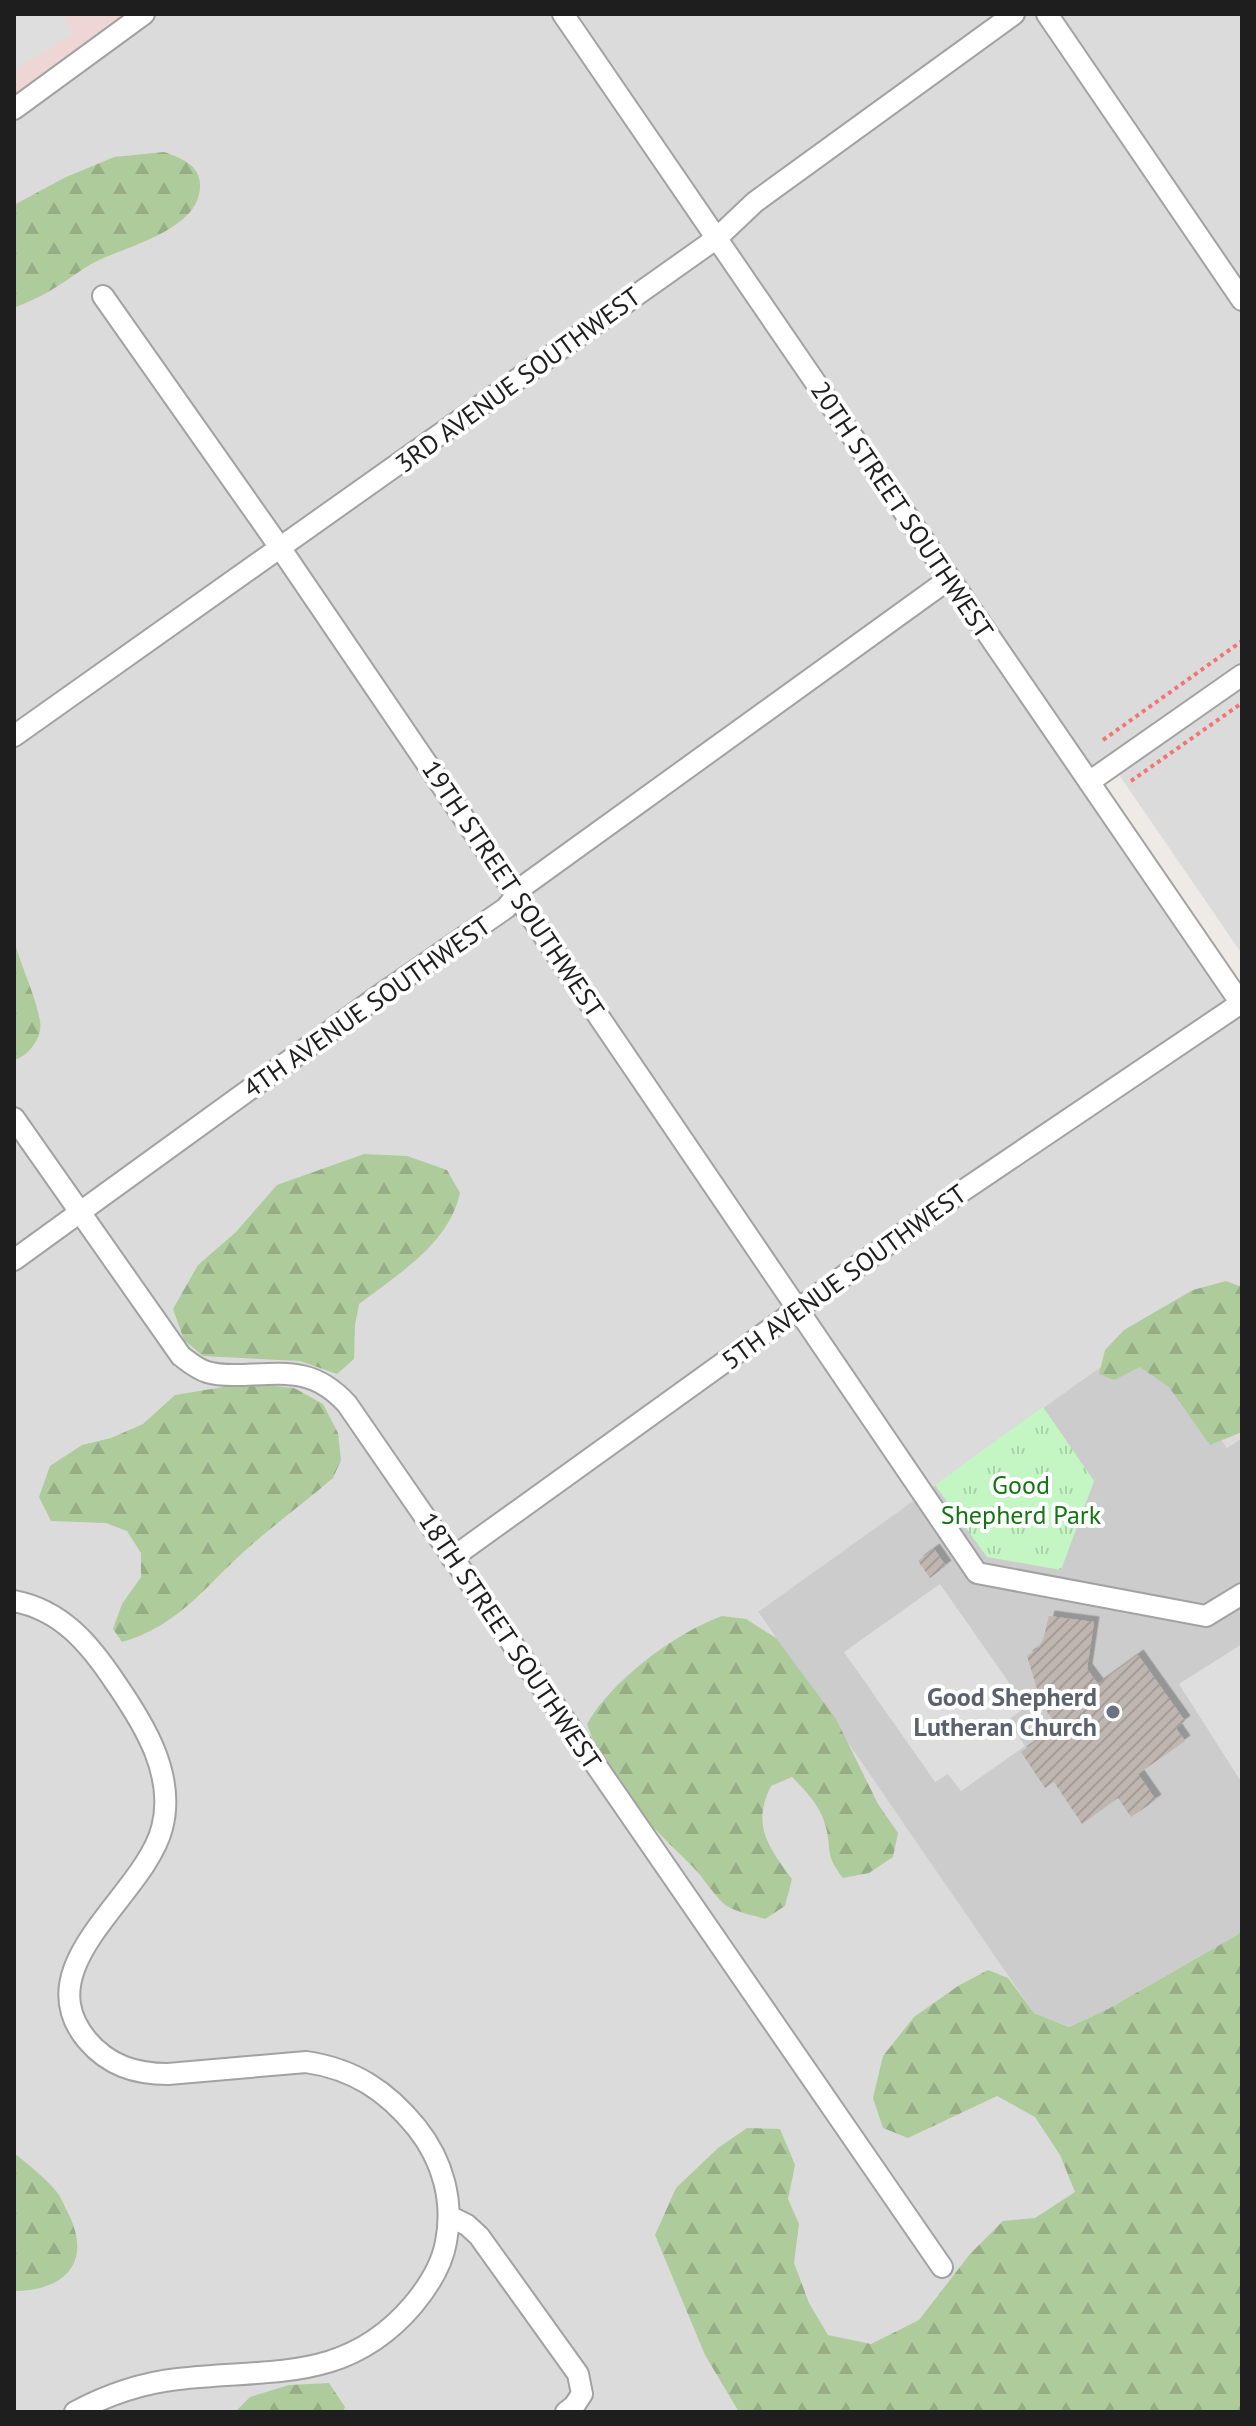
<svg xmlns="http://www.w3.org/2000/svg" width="1256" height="2426" font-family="'PT Sans',sans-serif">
<defs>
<pattern id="forest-firs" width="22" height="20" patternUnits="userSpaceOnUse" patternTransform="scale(2)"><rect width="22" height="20" fill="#aecb9c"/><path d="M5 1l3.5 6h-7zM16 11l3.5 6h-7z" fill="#95ae86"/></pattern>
<pattern id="park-tufts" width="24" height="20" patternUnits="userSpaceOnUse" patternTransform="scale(2)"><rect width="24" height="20" fill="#c4f6c4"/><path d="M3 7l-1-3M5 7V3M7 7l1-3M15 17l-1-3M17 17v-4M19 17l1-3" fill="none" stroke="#a8d2a8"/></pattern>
<pattern id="building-hatch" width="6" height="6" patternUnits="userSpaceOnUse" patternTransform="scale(2)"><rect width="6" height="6" fill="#bfb6b1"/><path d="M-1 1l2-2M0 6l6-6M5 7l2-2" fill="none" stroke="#a49c98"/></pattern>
<filter id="shadow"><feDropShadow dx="5.5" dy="-5.5" stdDeviation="0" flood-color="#0004"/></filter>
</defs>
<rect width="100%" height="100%" fill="#eeeae5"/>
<path fill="#dcdbdb" d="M144,14h1098v940l-129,-188 -24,17 153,222v433l-15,10 -80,-114 -389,279 394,569 -329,230h-809v-2303z"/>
<path fill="#eed5d6" d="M14,14h130l-130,95z"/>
<path fill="#ccc" d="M1147,1334l80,114 15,-10v494l-134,77 -39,18 -35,-14 -276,-401z"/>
<path fill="url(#forest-firs)" d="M164,152c17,6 37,13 36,35 -1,43 -73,59 -105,75 -15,8 -28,19 -42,27 -12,8 -26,13 -39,19v-103l50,-27 50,-21z
M14,940c7,27 21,53 26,81 3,16 -11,35 -26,39z
M364,1154l43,2 40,14 13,23c-11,51 -62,81 -101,111l-4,21 -1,34 -17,15 -37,-13 -97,-5 -19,-16 -11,-31 25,-44 38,-33 41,-47z
M1226,1281l16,6v145l-32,13 -41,-58 -29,-20 -26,13 -15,-6 6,-24 19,-20 69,-40z
M248,1383l46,5 29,16 15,29 3,27 -8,18c-28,24 -58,46 -85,70 -42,37 -69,78 -126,94l-9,-13 9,-25 19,-27v-24l-14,-22 -21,-8 -55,-2 -12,-24 11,-31 32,-21 29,-7 32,-14 32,-29z
M722,1616l24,3 30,19 60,81 42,85 20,29 -5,24 -24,16 -26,5c-20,-26 -10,-27 -18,-54 -5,-18 -19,-33 -33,-47l-21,9c-20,40 -2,61 21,93l-7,27 -20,13c-12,-4 -31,-7 -41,-15 -12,-11 -20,-26 -32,-38 -44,-43 -84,-82 -105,-142 24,-43 88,-91 135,-108z
M1242,1932v480h-503l-34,-57 -50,-120 21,-47 42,-40 29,-20 33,1 15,36 -7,34 11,25 -5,39 15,40 19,32 43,9 48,-24 51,-66 33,-33 32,-3 40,-26 -15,-37 -25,-38 -38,-21 -89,42 -25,-10 -10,-30 10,-42 31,-39 44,-31 30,-16 20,8 26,35 35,14 39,-18z
M14,2153c15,12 30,24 42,38 5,6 8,14 12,22 25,49 -3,78 -54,78z
M329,2383l16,24 -2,5h-108l15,-15 39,-12z"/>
<path fill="url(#park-tufts)" d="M1043,1407l51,74 -33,89 -74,-13 -52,-72z"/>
<path fill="#dedede" d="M14,14h48l12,18 -60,39z
M940,1584l86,123 -18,13 17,26 -64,45 -13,-17 -13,8 -91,-130z
M1242,1644v139l-63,-99z"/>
<path fill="url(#building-hatch)" filter="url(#shadow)" d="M934,1549l12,17 -16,12 -12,-17z
M1049,1616l45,6 -7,47 11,15 40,-29 47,66 -9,7 9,13 -47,33 18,26 -25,17 -13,-19 -36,26 -28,-42 -9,6 -24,-36 36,-25 -16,-25 -14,-46 10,-7 6,-9z"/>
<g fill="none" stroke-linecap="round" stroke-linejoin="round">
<g stroke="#a2a2a2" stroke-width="24">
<path id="minor" d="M563,14l679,991
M1047,14l195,286
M14,109l130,-95
M103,296l178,253 696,1024 229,43 36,-22
M14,736l703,-498 38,-36 259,-188
M1089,782l153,-107
M14,1118l167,238c8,6 16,13 26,16 12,4 25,3 37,3 44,-2 71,-6 103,29l595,863
M14,1260l359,-260 133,-92 19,-23 424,-306
M452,1558l503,-362 286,-193
M14,1601c47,9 75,42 101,81 29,42 61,93 47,146 -18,69 -137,137 -75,212 22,26 49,34 81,34l138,-12c48,7 81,29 111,66 26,33 37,73 29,114 -4,23 -18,45 -33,63 -67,79 -143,63 -235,74 -36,4 -71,16 -103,33
M451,2217l16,8 12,11 99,138 4,20 -8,12 -8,6"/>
</g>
<path stroke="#f17573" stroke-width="4" stroke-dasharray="4 4" stroke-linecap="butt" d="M1103,740l139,-99
M1131,781l111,-78"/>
<use href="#minor" stroke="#fff" stroke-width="20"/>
</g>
<circle fill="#6b7280" stroke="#fff" stroke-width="3" cx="1113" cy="1712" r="8"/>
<g text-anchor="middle" stroke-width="8" stroke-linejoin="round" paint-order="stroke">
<g font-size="26" fill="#1e1e1e" stroke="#fff">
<text transform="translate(518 380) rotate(-36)" y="9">3RD AVENUE SOUTHWEST</text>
<text transform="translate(902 510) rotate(56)" y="9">20TH STREET SOUTHWEST</text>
<text transform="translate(513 889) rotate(56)" y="9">19TH STREET SOUTHWEST</text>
<text transform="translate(367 1007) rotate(-35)" y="9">4TH AVENUE SOUTHWEST</text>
<text transform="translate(844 1277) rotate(-36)" y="9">5TH AVENUE SOUTHWEST</text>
<text transform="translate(510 1641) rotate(56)" y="9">18TH STREET SOUTHWEST</text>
</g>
<g font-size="26" fill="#127512" stroke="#fff">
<text x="1021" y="1494">Good<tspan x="1021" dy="30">Shepherd Park</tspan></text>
</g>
<g font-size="26" font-weight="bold" fill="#5b616d" stroke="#fff" text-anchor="end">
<text x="1097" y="1706">Good Shepherd<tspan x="1097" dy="30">Lutheran Church</tspan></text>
</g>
</g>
<rect width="1256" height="2426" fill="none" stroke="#1e1e1e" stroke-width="32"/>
</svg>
